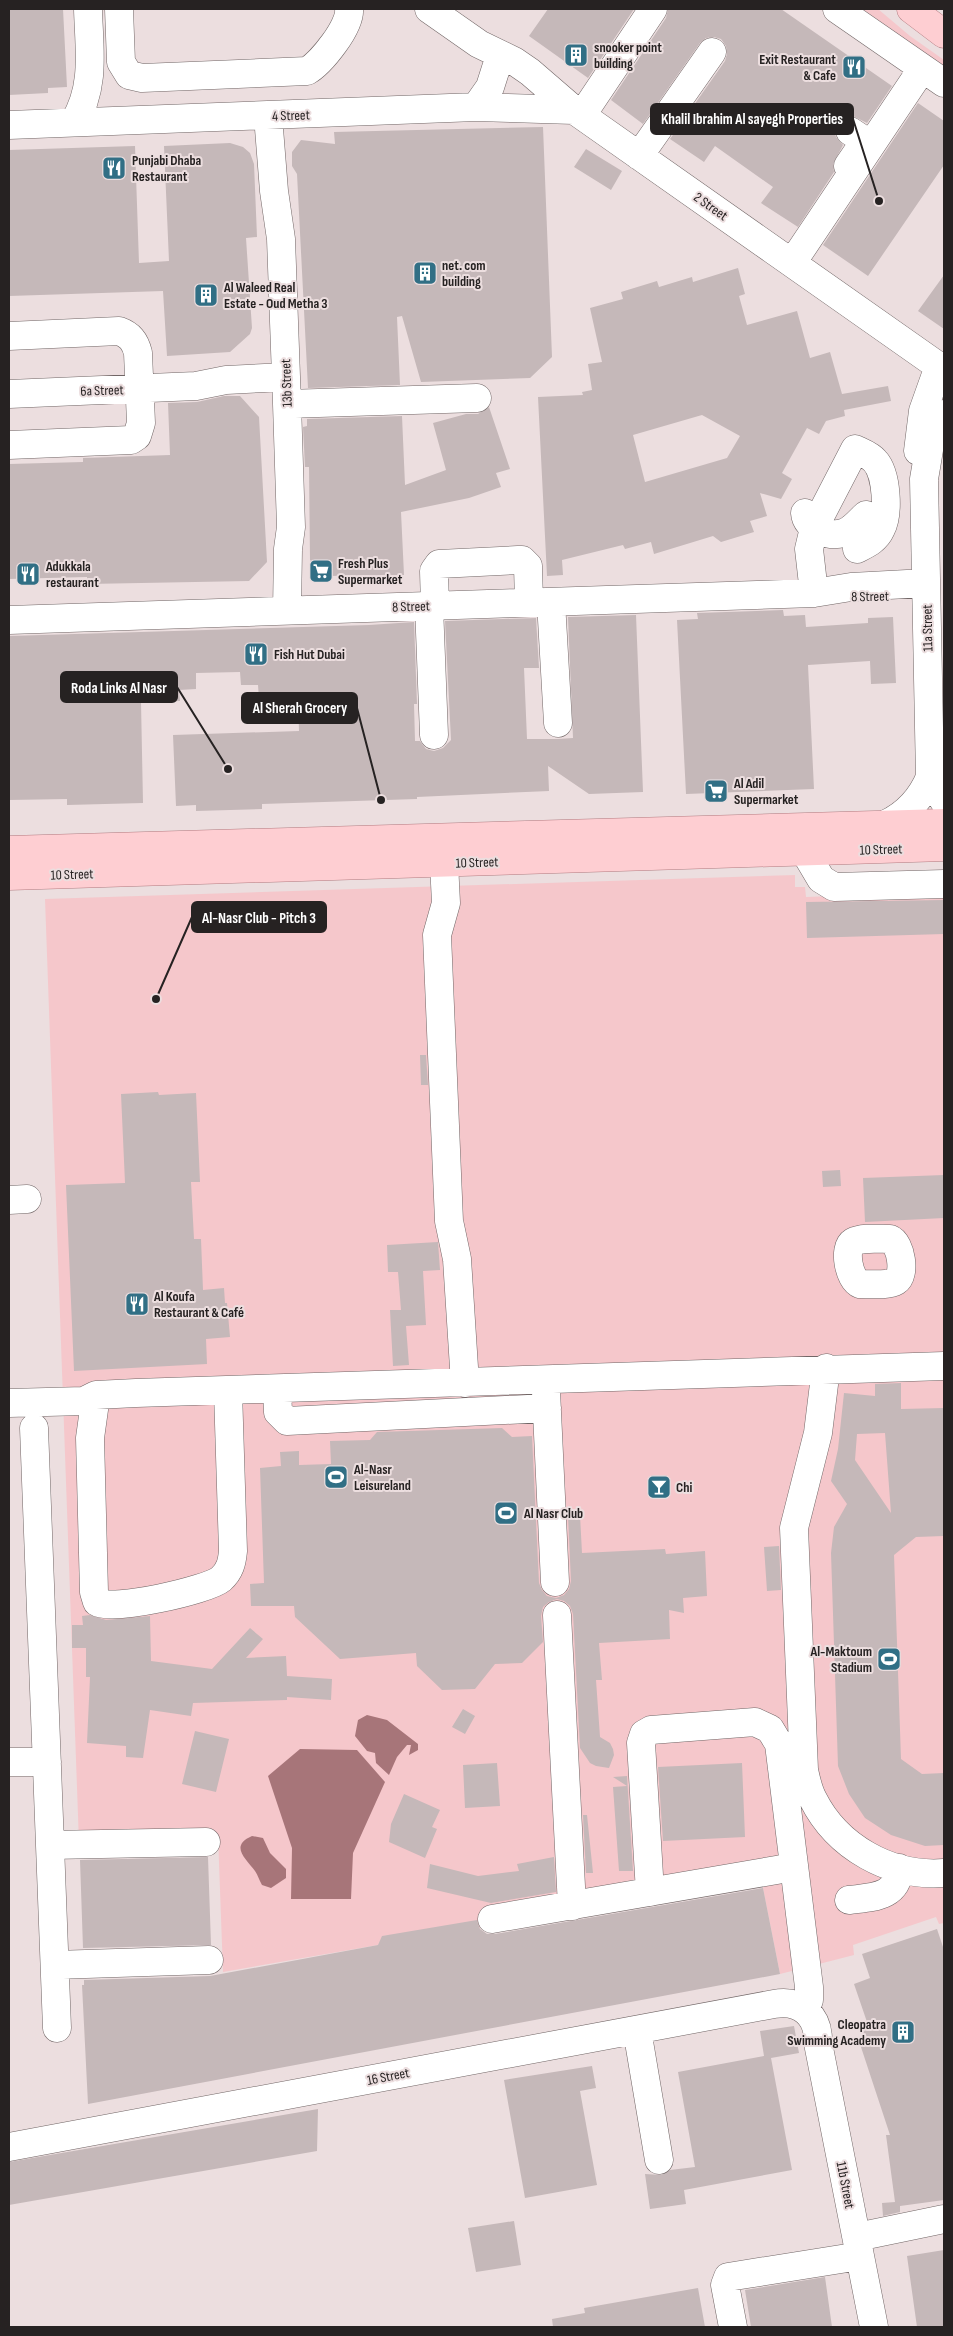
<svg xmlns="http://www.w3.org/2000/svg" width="953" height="2336" font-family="'Sofia Sans Condensed',sans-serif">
<rect width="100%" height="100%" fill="#ecdedf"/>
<path fill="#f5c7cb" d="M862,9h16l32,27 34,24v6z
M795,875v12h10l1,10 138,-5v1031l-5,1 -3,-7 -83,28 1,10 -74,19 -19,-96 -283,50 -95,8 -5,9 -155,27 -5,-137 -139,8 -34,-944z"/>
<path fill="#a77579" d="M367,1715l20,5 31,24v6l-9,5 2,-10h-4l-10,12 -8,18 -13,-12 -1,-10 -8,-2 -12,-15 3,-16z
M300,1749l57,1 28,32 -32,71 -2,46h-60l1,-51 -24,-72z
M252,1836l11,2 7,15 16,16v9l-15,10 -9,-3c-3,-5 -4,-10 -7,-14 -9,-12 -26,-25 -3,-35z"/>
<path fill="#c5b8b9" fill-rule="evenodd" d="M9,9h54l4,78 -19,1v5l-39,2z
M548,9h86l-46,69 -59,-42z
M668,9h113l111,77 -25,37 -16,-8 -8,2 -6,5 -3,8 2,7 7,8 -10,19 1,8 -36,55 -37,-24 12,-16 -58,-41 -11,16 -34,-23 55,-78 2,-7 -1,-8 -5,-7 -7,-2 -8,1 -6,5 -57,81 -32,-24 55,-82z
M918,103l26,18v44l-76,111 -45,-31z
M543,127l9,230 -22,21 -109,4 -19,-66 -5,1 3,68 -92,3 -11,-214 -5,-8v-14l9,-12 34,4 -1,-12z
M230,143l13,4 7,6 4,11 3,73 -11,1 6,90 -2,6 -20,18 -63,4 -4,-65 -154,5v-146l126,-4 4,117 30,-2 -5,-115z
M586,149l36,22 -11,19 -37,-23z
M738,268l7,26 -6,2 8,29 50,-14 13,47 20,-6 12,42 46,-8 3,15 -47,9 1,6 -19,5 -7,13 -12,-6 -25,45 10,6 -11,20 -21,-6 7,23 -17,5 4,11 -33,10 -8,-6 -59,18 -3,-12 -26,7 -2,-4 -61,15 1,15 -16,1 -9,-179 45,-2 -1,-3 10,-2 -4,-26 14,-2 -12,-54 33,-9 -2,-7 36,-11 2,6 33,-10 1,5zM702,415l38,21 -13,22 -82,24 -12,-47z
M944,275v54l-26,-18z
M224,396h16l19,21 8,145 -18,19 -162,3v-7l-78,2v-115l74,-2v-4l87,-3 -2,-52 29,-1z
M489,407l21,62 -14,4 5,14 -32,11 -68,14 3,63 -78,1 -16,-16 -1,-93h-4l-2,-40 4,-1v-7l95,-3 3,69 41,-15 -13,-47 33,-9h12z
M783,610l1,6 21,-1 1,12 62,-4v-5l25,-1 3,66 -25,1 -1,-23 -62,4 6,124 -128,5 -9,-174 21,-1 -1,-6z
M636,615l7,177 -54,2 -41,-28 1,25 -132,6v2l-155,5v5l-66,2v-6l-20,1 -3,-71 126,-4 -1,-33 -39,1 -1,-14h-17l-1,-13 -44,1v16l-17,1 1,11 -39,1 2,101 -76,2v-6l-58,1v-164l360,-11 45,-3 3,82h-3l1,37h5l6,8 8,2 9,-3 8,-8 -6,-119 91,-3 3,50h-15l3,71h31l15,-1 -5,-121z
M944,900v34l-137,4 -1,-36z
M420,1055h6l2,30h-7z
M158,1092l1,3 37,-2 4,89h-9l3,57h7l2,51 21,-2 1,15h2l3,34 -24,2 1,25 -133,7 -8,-186 59,-2 -4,-89z
M840,1170l1,16 -18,1 -1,-16z
M944,1175v43l-79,4 -2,-44z
M438,1242l2,28 -17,1 3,54 -20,1 3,39 -16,1 -3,-56h11l-3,-38h-10l-1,-27z
M901,1383v26l43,-1v128l-28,1 -22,18 7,204 21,15 22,-1v72l-19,1 -34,-11 -26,-17 -16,-24 -11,-28 -7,-213 3,-26 13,-23 -16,-23 7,-32 6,-56 31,3v-12zM885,1433l6,80 -36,-53 2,-26z
M502,1428l10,9 20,-1 7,147 3,7 5,6 9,2 8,-3 5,-6 2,-8 -3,-65 12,-1 2,38 83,-4 1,5 39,-3 2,45 -24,2 1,15 -15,-3 1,29 -71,4 3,37h-6l4,57 10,6 3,6 1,6 -5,13 -13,-2 -6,-3 -10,-15 -7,-134 -3,-8 -6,-5 -7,-2 -8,3 -6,5 -2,9 2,26 -21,21 -27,1 -20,25 -33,1 -25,-24 -1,-13 -76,6 -45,-42 -1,-11h-43l-1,-22 14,-1 -4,-115 21,-2 -1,-14 19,-1v14l32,-1 -1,-23 40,-1 7,-8z
M779,1546l2,44 -14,1 -3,-44z
M90,1615l16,5 44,-4 1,45 61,8 38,-41 13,11 -17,19 40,-2 1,20 45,3 -1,21 -44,-3v3l-94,3 -2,13 -41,-6 -7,48 -17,-1v-11l-39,-3 3,-66h-4v-29h-14v-23h11l-1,-9z
M463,1709l12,7 -10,18 -13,-7z
M195,1731l34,8 -13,53 -34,-8z
M497,1763l3,43 -35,2 -2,-43z
M742,1763l3,74 -82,4 -5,-74z
M627,1776l6,95h-14l-6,-84 14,-1 -14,-9z
M404,1794l36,16 -8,17 5,2 -12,29 -36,-16 2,-18z
M583,1815h4l6,58h-7z
M208,1857l3,88 -128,3 -3,-88z
M554,1857l2,35 -65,11 -64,-15 3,-24 48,12 41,-5 -2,-7z
M763,1888l17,86 -692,130 -6,-119h2v-5l126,-4 168,-31 4,-9 95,-16 3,9 7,5h8z
M937,1929l7,21v250l-44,6v6l-17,4 -1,-13 13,-1 -9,-67h4l-31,-94 6,-2 -5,-15 7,-2 -13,-38 16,-6 -8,-24z
M794,2026l5,27 -28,5 21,112 -108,20 2,14 -36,5 -5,-35 16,1 9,-5 25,-3 -17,-95 86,-16 -4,-25z
M592,2066l4,22 -16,3 17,94 -72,13 -21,-118z
M318,2109l-1,42 -308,54v-43z
M514,2221l7,44 -45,7 -8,-44z
M944,2250v77h-27l-10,-71z
M825,2277l7,50h-81l-6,-37z
M698,2288l7,39h-152l-1,-8 33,-6 -1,-5z"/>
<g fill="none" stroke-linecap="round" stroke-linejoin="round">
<g stroke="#716666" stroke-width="29">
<path id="minor" d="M119,9l2,53 8,13 13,3 165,-7c14,-8 44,-45 42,-62
M429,9l50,35 35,17 16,11 44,38 370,260
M837,9l107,74
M476,107l14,-20 7,-22
M582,115l71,-106
M268,116l6,75 7,48 6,165 4,123 -3,22 -1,61
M74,122c22,-35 15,-74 14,-113
M9,125l467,-18 98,3
M639,156l73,-104
M848,166l13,-19 -2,-10 -9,-6
M792,263l130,-194
M9,336l110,-5c11,4 16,10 19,22l3,70 -4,13 -6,4 -122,5
M9,394l187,-8 30,-6 60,-3
M287,404l190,-6
M944,414l-14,30 -6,35 6,298 14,24
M918,451l5,-40 16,-45
M805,513c1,16 24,24 38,20 10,-3 16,-12 23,-18
M814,593l-5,-44 5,-21 41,-79c6,3 15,6 20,12 12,13 14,53 6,68 -5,11 -14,15 -24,20
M551,602l7,121
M429,606l5,129
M435,606l-1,-35 5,-7 79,-4h4l6,6 1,36
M9,620l805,-27 37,-6 75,-4
M886,824c21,-10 35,-25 44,-47
M805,852l16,27 13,8 110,-3
M444,863l2,40 -9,32 12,286 8,38 8,124
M9,1200l18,-1
M890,1239c11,4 16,36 6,42 -8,5 -27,3 -36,3 -11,-4 -17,-36 -7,-42 9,-5 27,-3 37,-3z
M826,1368l-8,65 -24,95 10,242c2,9 4,20 9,29 24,48 77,78 131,74
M277,1390l1,22 9,9 260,-13
M546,1391l9,191
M96,1395l-6,43 4,154 3,10c14,10 111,-12 124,-23 9,-8 11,-17 12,-28l-5,-160
M9,1403l75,-2 12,-6 40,-2 808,-27
M34,1428l23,600
M557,1615l15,291
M9,1762h38
M50,1845l156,-3
M650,1892l-9,-149 3,-9 7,-4 104,-8 15,7 9,15 30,243v13l-4,9
M849,1900c23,-3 49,-2 50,-32
M492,1919l302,-52
M55,1965l154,-5
M637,2030l22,130
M9,2147l765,-143c28,-5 45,13 44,39l56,284
M857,2237l87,-18
M733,2327l-8,-42 3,-8 132,-21"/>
</g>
<g stroke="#b27c81" stroke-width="29">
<path id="major" d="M911,9l33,25
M9,850l935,-27
M9,876l935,-29"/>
</g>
<use href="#minor" stroke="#fff" stroke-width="28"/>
<use href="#major" stroke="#feced2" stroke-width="28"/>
</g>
<defs>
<g id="building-square" transform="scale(1.25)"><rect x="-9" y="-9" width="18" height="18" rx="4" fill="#316f85" stroke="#ecdedf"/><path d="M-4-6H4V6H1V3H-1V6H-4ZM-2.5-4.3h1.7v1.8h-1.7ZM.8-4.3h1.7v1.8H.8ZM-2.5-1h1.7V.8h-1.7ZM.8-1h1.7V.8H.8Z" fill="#fff"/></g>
<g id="restaurant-square" transform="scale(1.25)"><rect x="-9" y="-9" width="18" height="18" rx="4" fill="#316f85" stroke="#ecdedf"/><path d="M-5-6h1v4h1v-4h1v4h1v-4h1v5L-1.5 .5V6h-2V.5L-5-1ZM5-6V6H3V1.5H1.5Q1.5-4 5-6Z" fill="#fff"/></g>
<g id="supermarket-square" transform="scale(1.25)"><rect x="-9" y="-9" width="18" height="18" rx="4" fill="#316f85" stroke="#ecdedf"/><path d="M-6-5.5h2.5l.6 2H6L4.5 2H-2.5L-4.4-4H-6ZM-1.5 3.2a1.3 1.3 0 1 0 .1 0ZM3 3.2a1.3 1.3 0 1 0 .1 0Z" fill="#fff"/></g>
<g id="stadium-square" transform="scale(1.25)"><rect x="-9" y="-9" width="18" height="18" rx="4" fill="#316f85" stroke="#ecdedf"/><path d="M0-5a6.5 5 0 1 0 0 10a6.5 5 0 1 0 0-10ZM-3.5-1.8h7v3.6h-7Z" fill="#fff"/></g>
<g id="bar-square" transform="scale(1.25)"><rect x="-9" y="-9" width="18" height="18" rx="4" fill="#316f85" stroke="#ecdedf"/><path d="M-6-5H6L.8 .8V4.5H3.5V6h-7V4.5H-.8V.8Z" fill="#fff"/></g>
</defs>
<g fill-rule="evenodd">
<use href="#building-square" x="576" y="55"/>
<use href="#restaurant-square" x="854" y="67"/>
<use href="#restaurant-square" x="114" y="168"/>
<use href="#building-square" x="425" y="273"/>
<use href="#building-square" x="206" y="295"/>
<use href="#supermarket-square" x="321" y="571"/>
<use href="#restaurant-square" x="28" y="574"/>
<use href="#restaurant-square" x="256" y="654"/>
<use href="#supermarket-square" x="716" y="791"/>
<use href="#restaurant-square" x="137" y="1304"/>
<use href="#stadium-square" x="336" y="1477"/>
<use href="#bar-square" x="659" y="1487"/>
<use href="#stadium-square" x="506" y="1513"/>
<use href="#stadium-square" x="889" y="1659"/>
<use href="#building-square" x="903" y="2032"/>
</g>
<g text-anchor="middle" stroke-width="4" stroke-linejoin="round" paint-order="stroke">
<g font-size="14" font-weight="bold" fill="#262222" stroke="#ecdedf" text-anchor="start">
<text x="594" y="52">snooker point<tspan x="594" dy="16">building</tspan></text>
<text x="836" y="64" text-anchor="end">Exit Restaurant<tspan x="836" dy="16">&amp; Cafe</tspan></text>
<text x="132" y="165">Punjabi Dhaba<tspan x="132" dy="16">Restaurant</tspan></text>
<text x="442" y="270">net. com<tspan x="442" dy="16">building</tspan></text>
<text x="224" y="292">Al Waleed Real<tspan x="224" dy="16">Estate - Oud Metha 3</tspan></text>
<text x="338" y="568">Fresh Plus<tspan x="338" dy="16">Supermarket</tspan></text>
<text x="46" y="571">Adukkala<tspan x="46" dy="16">restaurant</tspan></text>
<text x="274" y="659">Fish Hut Dubai</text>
<text x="734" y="788">Al Adil<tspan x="734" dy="16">Supermarket</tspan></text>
<text x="154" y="1301">Al Koufa<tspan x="154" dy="16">Restaurant &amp; Café</tspan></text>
<text x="354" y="1474">Al-Nasr<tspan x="354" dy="16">Leisureland</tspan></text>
<text x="676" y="1492">Chi</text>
<text x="524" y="1518">Al Nasr Club</text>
<text x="872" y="1656" text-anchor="end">Al-Maktoum<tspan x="872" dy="16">Stadium</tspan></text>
<text x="886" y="2029" text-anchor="end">Cleopatra<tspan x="886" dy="16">Swimming Academy</tspan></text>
</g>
<g font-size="14" fill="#262222" stroke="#ecdedf">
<text transform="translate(291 115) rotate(-2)" y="5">4 Street</text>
<text transform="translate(711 206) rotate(35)" y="5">2 Street</text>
<text transform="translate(286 383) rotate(-92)" y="5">13b Street</text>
<text transform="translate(102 390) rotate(-2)" y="5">6a Street</text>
<text transform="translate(870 596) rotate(-1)" y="5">8 Street</text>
<text transform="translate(411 606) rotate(-2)" y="5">8 Street</text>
<text transform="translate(927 628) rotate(-91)" y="5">11a Street</text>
<text transform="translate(881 849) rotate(-2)" y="5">10 Street</text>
<text transform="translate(477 862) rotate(-2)" y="5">10 Street</text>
<text transform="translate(72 874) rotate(-2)" y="5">10 Street</text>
<text transform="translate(388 2076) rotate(-11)" y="5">16 Street</text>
<text transform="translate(846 2185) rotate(79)" y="5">11b Street</text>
</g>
</g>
<path fill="none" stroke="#262222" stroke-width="2" d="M879 201L853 119M228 769L177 687M381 800L357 708M156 999L192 917"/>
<g fill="#262222" stroke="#ecdedf" stroke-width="2">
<circle cx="879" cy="201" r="5"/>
<circle cx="228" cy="769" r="5"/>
<circle cx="381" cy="800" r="5"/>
<circle cx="156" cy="999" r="5"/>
</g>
<g fill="#262222" stroke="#262222" stroke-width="2">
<rect x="651" y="104" width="202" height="30" rx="5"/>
<rect x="61" y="672" width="116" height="30" rx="5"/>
<rect x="242" y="693" width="115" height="30" rx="5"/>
<rect x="192" y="902" width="134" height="30" rx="5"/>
</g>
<g font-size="15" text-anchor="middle" font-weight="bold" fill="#fff">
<text x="752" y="124">Khalil Ibrahim Al sayegh Properties</text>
<text x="119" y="693">Roda Links Al Nasr</text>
<text x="300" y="713">Al Sherah Grocery</text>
<text x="259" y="923">Al-Nasr Club - Pitch 3</text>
</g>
<rect width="953" height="2336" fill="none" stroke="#262222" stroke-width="20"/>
</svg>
